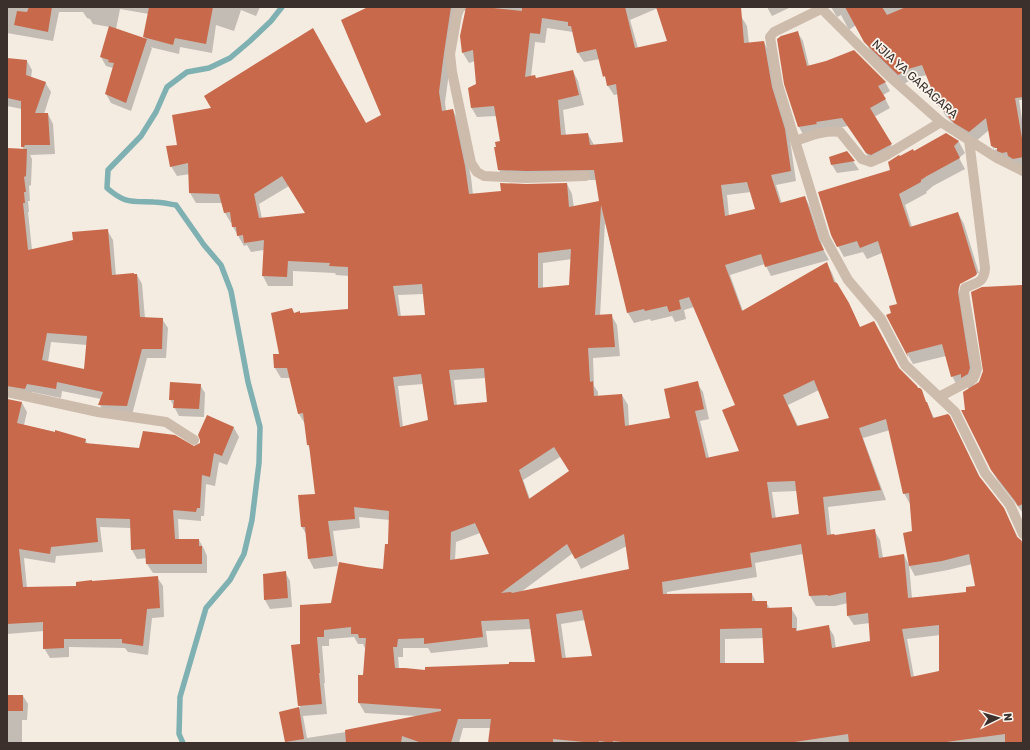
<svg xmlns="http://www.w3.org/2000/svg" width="1030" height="750" font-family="Rubik,sans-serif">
<rect width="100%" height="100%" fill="#f4ebe1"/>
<path fill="#0003" fill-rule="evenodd" d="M7,7h253l-4,9 -15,-6 -7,21 -18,-6 -4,28 -32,-6 -1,7 -29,-7 2,1 -21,63 -20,-8 -5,-9 7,-26 -7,-2 -5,-9 9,-30 -17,-3 -3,-5 -3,-1 -4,-6h-24l-6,29 -46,-8v8zM120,9l29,5 -5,23 2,2 -30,-10z
M370,7h88l-13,95 1,9 7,-1 5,10 13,57 2,18 94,-11 5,10 2,14 27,-6 -4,-22 -65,1 -27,-1 -6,-10 2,-28 -4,-26 -20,1 -6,-10 6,-22 -2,-24 -6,2 -6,-10 -2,-17 6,-26 -6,2 -3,-5h272l11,9 6,10 2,18 15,-2 5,10 21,88 6,41 -20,4 6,19 23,-7 5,10 14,44 5,9 -58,16 -6,-12 -35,11 13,36 84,-47 5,9 4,10 18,31 6,14 59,61 2,2 13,27 21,9 26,53 23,29 15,31 4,1v202h-534l2,-15h-28l-4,15h-172l-7,-31 20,-4 -8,-62 9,-1 31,-41 52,-34 4,-25 2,-25 -31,-3 1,11 -27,3 5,35 -24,3 -5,-10 -3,-25 -4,-7 14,-33 -6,-45 -2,-4 -3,-21 -6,-10 -8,-36h-10l-6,-10 5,-13 12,-46 2,4 6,1 49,-4v-34l-13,-1 -1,-2 -42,-2v15h-25l-5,-10 1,-26 -13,2 -4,-7 -3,1 -11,-19v-5l-2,1 -6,-10 -2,-10h-27l-6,-10v-19l-13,2 -6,-10 195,-42 16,-8zM658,8l11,33 -31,7 -8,-28zM547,28l26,4 5,21 6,9 16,-3 8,27 6,9 5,-1 5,49 -30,2 -6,-11 -22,2 -3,-26 21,-5 -6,-24 -5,-10 -37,8 -5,-2 4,-35 10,1zM289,186l17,28 -44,5 -3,-15zM751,192l5,17 -27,7 -2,-21zM605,222l23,91 6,10 16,-4 1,2 21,-5 3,6 11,-3 -2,-9 10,-3 43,99 3,46 -31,6 -9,-37 9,-2 -6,-27 -6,-9 -25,35 -43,8 -1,-21 -6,-10 -24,2v-5l-4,-6 -1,-28 27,-2 -3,-31 -6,-10 -11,1zM572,259l-2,27 -27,2v-25zM424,294l2,21 -25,2 -3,-22zM486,378l2,25 -31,3 -3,-26zM423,384l6,37 -26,6 -5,-41zM819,390l11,29 -32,7 -10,-21zM890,430l14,63 6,11 3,28 -4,33 -5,-10 -21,3 -3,-18 -6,-10 -39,6 -4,-1 -3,-28 58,-7 -23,-62zM560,457l10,14 -40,28 -7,-19zM797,491l3,24 -24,4 -4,-27zM480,533l10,22 -35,5 1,-18zM627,546l3,24 -109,22 52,-39 8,16zM803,554l7,42 6,10h19l13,-3v13l6,9 16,-2 1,19 -35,7 -2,-13 -6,-10 -31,6v-14l-6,-10 -21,1 -4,-7h-10l-4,-8 -85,1v-3l90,-15 -2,-14zM972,564l5,23 -10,6 -55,5 -3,-33 6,11 33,-6zM585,620l8,37 -27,2 -5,-35zM531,629l5,34 -110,8 -27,-2 -1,-12h5v-9h25l3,5 57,-6 -2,-16zM940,635v37l-26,5 -7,-38zM354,637l4,7h5l2,4 -1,28 -5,27 6,10 52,3 -71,16 -39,6 -4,-22 24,-2 -3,-31h1l-3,-37h7v-7zM764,638l1,26h-40v-25z
M767,7h24l-19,9z
M831,7h192v93h-4l4,25v43l-26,-12 -5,-10 -3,-16 -14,12 -14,-10 -16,-17 -6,-11 -12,-29 -13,3 -10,6 -33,-32 -15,-27 -7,5 -8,-15 -4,2zM1002,146v2l-8,2v-2z
M798,33l5,8 6,25 76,16 5,9 -7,4 7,13 -16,9 22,36 -24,9 -24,-36 -27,5 -17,5 -5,-9 -14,-44z
M7,59l20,2 5,9 -1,8 14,4 6,10 -7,22h4l5,10 2,30 -25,1 2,4 -1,26 -2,1 1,15h-2l1,11h-1l4,38 42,-9 33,-11 6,10 3,36 21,-1 5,9 3,34 17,1 6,9 -2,30h-19l-15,57 -27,-1 -5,-9 1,-6 -39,-8 -1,7 -29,-6 -22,3 -3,3v-249l17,1 -2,-4v-37l-15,-3zM51,342l36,3 -2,25 -37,-8z
M946,134l13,8 6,11 -6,5 6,11 -32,17 -7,6 1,1 -22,12 7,22 46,-14 6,11 15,49 -53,4 32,12 6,11 12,80 -3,7 6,-4 44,-97v227l-25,-32 -7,-12 -25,-59 3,-21 -3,-4 -8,2 -6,-11 -6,-20 -33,8 -4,-7 -21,-41 4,-2 6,-9 -16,-52 -15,6 -4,-7 -19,5 -12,-22 59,-64 23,-19z
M847,152l12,18 -22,3 -5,-8z
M200,385l5,8 -1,24 -25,-1 -9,-17z
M7,399l15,4 5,9 -3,13 61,14 3,6 52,4 57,-2 5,-6 32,-13 5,9 -12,28 -8,-3 -4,24 -9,-2 -2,32h-3v5l-23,-2 1,21h20l5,9 3,7v17h-54l-6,-9v-6l-10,1 -5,-9 -1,-22 -31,-1 3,25 -47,4 -1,7 -31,-5 3,30 51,-1 14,-5 65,-5 6,9 1,31 -12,1 -4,37 -20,-3 -3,-4 -56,-1v10l-19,1 -6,-10v-17l-37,3z
M285,572l5,9 2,26 -22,2 -5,-9z
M7,696h16l5,8 -1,16h-5v23h11h-26z"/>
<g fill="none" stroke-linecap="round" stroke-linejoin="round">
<path stroke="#7fb0b2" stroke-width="5.5" d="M183,743l-4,-9 1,-37 26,-89 24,-28 14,-26 8,-34 7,-57 1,-36 -12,-45 -17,-91 -10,-26 -17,-20 -28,-40c-7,-1 -15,-3 -22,-3 -22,-1 -29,2 -47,-14l1,-18 33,-34 15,-24 11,-25 20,-15 22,-4 21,-10 20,-17 21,-20 11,-14"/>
</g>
<path fill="#c8694b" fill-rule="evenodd" d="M29,7h23l-4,25 -34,-7 3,-14 10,1z
M149,7h64l-7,37 -31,-6 -2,7 -30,-8z
M368,7h83l-7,46 -5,39 3,19 11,-2 12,57 4,28 32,-3 -1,-8 26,1 41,-1 2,24 30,-6 -5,-31 -68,1 -28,-1 -4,-23h2l-1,-5 5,-1 -6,-35 -23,2 -3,-20 8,-4 -3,-34 -11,3 -2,-17 6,-29h27v1l29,3v-4h103l10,41 32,-7 -11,-34h85l3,36 20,-2 8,46 13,42 6,42 -20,4 9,28 25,-7 14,44 5,10 -59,17 -4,-13 -36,11 17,46 85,-49 7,20 3,1 12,20 11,24 14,-6 25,47 18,18 1,2h2l2,2 4,12h1l6,16 15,-4 2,2 29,60 25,32 13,29 4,3 2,6v197h-18v-9l-66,9h-90l-1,-9 -60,9h-157l-18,-2v2l-14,-2v2h-5l-41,-4v4h-65l3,-24h-33l-7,24h-29l-20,-7 -1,7h-55l-1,-13 96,-19v-2l-83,-6v-28h5l3,-37h-7l-1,-4h-7v-7l-27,3v7h-7l3,36h-1l3,31 -24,2 -7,-61 9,-1v-39l31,-2 8,-41 28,5 16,2 2,-25h3l1,-33 -35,-4 1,12 -27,2 5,35 -25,3 -3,-32h-4l-3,-32 17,-1 -6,-49h-2l-4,-32 -5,1 -11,-46h-13l-1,-14h6l-8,-41 21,-5 2,5 6,-2v2l48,-4v-42l-19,-1 1,-3 -42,-2 -1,16 -25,-1 2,-36 -20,3 -1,-8 -6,1 -1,-9h-4l-2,-15 -6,1 -5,-19 -30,-1 -1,-30 -18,4 -4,-21 11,-1 -5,-30 39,-7 -7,-12 109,-68 53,95 15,-8 -40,-95zM542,18l26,4v4h3l6,27 19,-4 7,28 2,-1 2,10 9,-2 7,58 -33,3 -2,-12 -27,2 -3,-35 21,-5 -6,-25 -37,8 -1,-3 -10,2 5,-44 10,1zM282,176l23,37 -46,5 -5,-24zM747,182l8,27 -30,7 -4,-31zM601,205l26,108 17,-4 1,2 22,-5 2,6 12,-3 -2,-9 10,-3 46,108 -13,5 17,41 -33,7 -11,-47 9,-2 -6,-28 -34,8 6,29 -45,8 -3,-32 -28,2 -1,-15 -3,1 -2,-34 27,-1 -3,-33 -17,1zM571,249l-2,36 -31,3v-35zM422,284l3,31 -27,1 -5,-30zM484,368l3,34 -33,3 -5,-35zM421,374l7,46 -28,7 -7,-50zM814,380l15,38 -32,8 -14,-31zM886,419l17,75 6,-1 3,38 -9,2 6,33 33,-5 27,-7 6,32 -9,1v5l-58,6 -4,-44 -25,4 -4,-29 -40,6 -1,-1 -7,1 -4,-38 58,-7 -22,-62zM554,447l15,24 -40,28 -10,-29zM795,481l4,33 -27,4 -5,-36zM475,523l14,31 -39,6 1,-28zM624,534l5,35 -117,24 -1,-1 -10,1 66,-49 8,15zM801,544l8,52 19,-1v1l18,-4 1,24 21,-3 2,28 -38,7 -3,-23 -33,6v-3h-4v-21l-25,1v-7h-15v-8l-89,1 -1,-12 90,-15 -2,-14zM582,610l10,46 -30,2 -6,-44zM529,619l6,43h-26v2l-84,3v3l-20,-2h-10l-2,-21h4l1,-8 26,-1v6l59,-7 -2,-16zM939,625v46l-28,6 -9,-48zM762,628l2,35h-44v-34z
M845,7h37l5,8 19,-8h117v90l-8,1 8,46v13l-10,2 -5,-3 -1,-4 -5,1 -5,-2v-3h-2l-1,-1 -3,-1 -5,-28 -17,14 -15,-9 -16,-18 -16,-40 -14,4 -10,6 -34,-33z
M109,26l38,13 -21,64 -21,-9 9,-31 -6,-1 1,-2 -9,-3z
M798,31l9,35 19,-5 28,-11 32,32 -8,4 8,13 -16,9 22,36 -21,11 -5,-2 -24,-35 -26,4 1,2 -19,3 -14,-43 -7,-45 4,-3z
M7,58l20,2 -1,15 20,7 -11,31h13l2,32h-25l-1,2h-3v-46l-14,-3z
M946,133l13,8 -5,5 6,12 -33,18 -6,4v2l-22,12 11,33 48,-15 19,62 -2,2 -15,8 -2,8 12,76 -2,6 -7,4v-4l-10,3 -9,-33 -35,9 1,4 -22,-42 5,-2 -2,-7 8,-2 -19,-63 -18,7 -3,-7 -20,6 -6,-12 -13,-43 72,-22 -2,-8 11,-7 1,1 13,-7 1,2z
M7,148l20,1 -1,27 -2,1 2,15h-2l1,11h-2l5,47 45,-10 -1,-8 36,-3 4,46 22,-2v1h3l3,43 23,1 -1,31h-20l-15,57 -29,-1 5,-13 -46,-10 -1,7 -29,-5 -2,5 -18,-3zM47,333l40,3 -3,33 -42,-9z
M847,151l8,10 -24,4 -2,-8z
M1023,285v219l-5,2 -3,-5 -24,-31 -30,-60h4l-2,-18 16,-10 4,-11 -12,-79 11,-5z
M170,382l31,2 -2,25 -26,-1 1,-8h-5z
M7,399l15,3 -5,21 38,9v-2l31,9 -1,4 54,5 4,-17 32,4 19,11 6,-3v-3l-2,-5 9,-20 27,12 -12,29 -8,-3 -4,24 -8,-2 -2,33h-3l-1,4 -23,-2 2,29h24v7h3v18h-56l-1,-15 -14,1 -1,-31 -34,-1 2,24 -47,5 -1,7 -31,-5 4,38 53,-1v-4l16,-2v1l66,-5 2,32 -13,1 -4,37 -21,-3v-4h-58v9l-21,1v-27l-36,2z
M286,571l2,27 -24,2 -1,-26z
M7,695h16v16h-16z
M299,707l5,32 -19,3 -6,-30z"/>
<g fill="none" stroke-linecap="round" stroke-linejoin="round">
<path stroke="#cdbbac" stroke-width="10" d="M460,7l-3,8 -7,39 2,18 19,91 6,9 7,4 42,2 59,-2
M820,7l68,68 53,47 56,36 26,13
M821,9l-47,23 -4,5 8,48 47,153 23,42 33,39 24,46 50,47 30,61 25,32 13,29
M795,141c15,-5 29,-11 45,-9l22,27 9,3 14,-6 56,-34
M7,392l91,20 68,10 28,18
M939,397l34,-18 2,-4 2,-6 -13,-76 1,-5c11,-6 19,-4 20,-20l-16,-128"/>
</g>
<g text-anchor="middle" stroke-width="3.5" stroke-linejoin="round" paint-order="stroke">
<g font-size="12" fill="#3b302b" stroke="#fbf5ee">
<text transform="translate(915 79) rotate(42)" y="4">NJIA YA GARAGARA</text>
</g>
</g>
<rect width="1030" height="750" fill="none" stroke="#3b302b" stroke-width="16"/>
<g transform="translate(998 718) rotate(85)" stroke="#fbf5ee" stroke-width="3" paint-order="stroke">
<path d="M0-3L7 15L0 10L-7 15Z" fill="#3b302b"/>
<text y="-6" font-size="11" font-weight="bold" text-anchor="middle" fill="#3b302b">N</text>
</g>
</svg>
